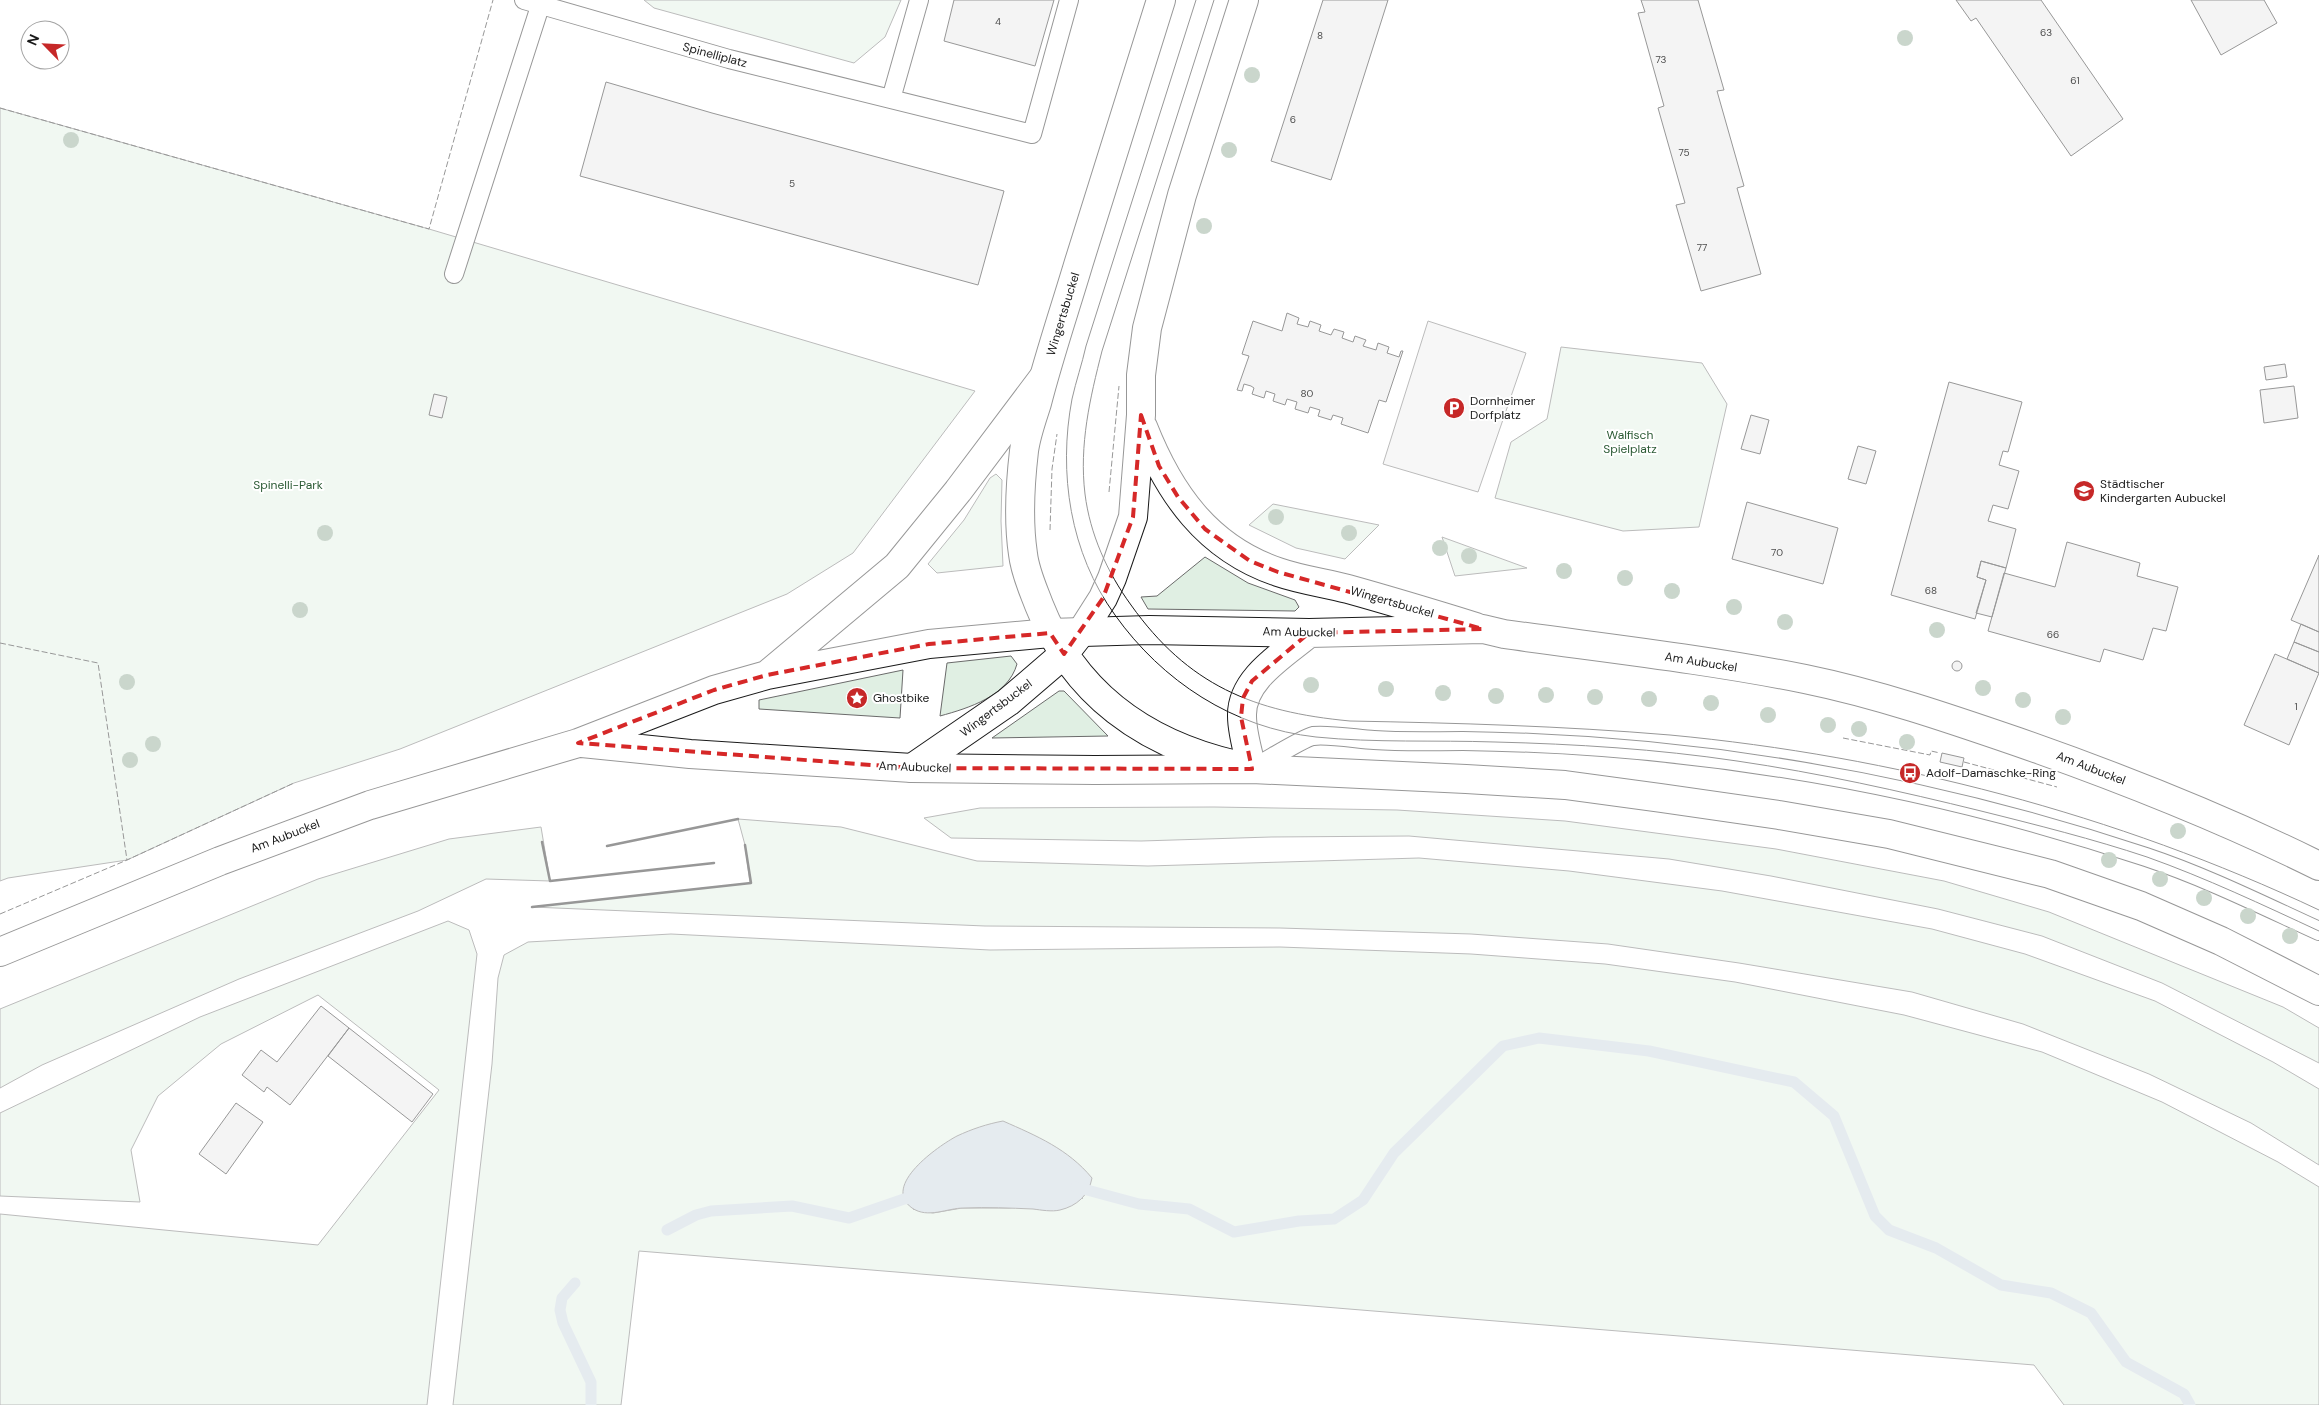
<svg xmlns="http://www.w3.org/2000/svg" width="2319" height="1405" font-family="'DM Sans',sans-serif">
<rect width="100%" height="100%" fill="#fff"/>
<path fill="#e0efe3" stroke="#6a6a6a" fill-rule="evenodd" d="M644,0h257l-16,37 -31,26 -200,-55z
M0,108l429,121 546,162 -122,162 -66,41 -387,155 -106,34 -167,77 -119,18 -8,3z
M1561,347l141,16 25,41 -28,123 -76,4 -128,-33 16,-56 36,-23z
M996,474l6,6 -1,41 2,45 -66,7 -9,-9 36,-44 26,-42z
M1273,504l106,21 -34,34 -49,-11 -47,-23z
M1442,537l85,31 -72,8z
M1205,557l43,26 47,17 4,7 -4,4 -147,-2 -7,-12 16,-1z
M1011,656l6,8c-9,32 -48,44 -77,52l7,-53z
M903,670l-3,48 -141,-9v-9z
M1059,691h5l44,45 -116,2z
M1214,807l183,3 168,11 211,28 168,32 105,31 234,95 36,21v35l-157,-80 -120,-47 -104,-27 -167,-33 -102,-17 -260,-23 -138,1 -130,4 -190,-3 -27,-20 56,-10z
M738,819l103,8 136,34 171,5 271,-8 150,13 153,20 210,38 93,25 130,47 118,61 46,27v76l-68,-42 -102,-49 -126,-50 -111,-32 -173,-29 -131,-19 -137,-10 -191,-6 -295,-2 -453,-19 218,-24 -5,-38z
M541,827l9,54 -64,-2 -68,32 -179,68 -197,86 -42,23v-79l318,-130 131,-40z
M448,921l21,9 8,24 -50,451h-427v-191l318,31 121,-155 -121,-95 -97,49 -63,52 -27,54 9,52 -140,-6v-83l200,-96z
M671,934l319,16 290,-3 191,7 134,10 130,18 169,33 138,37 120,50 116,60 41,25v218h-255l-30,-40 -1395,-114 -18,154h-168l39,-341 6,-86 6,-23 24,-13zM1083,1198l-74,10h-47l-29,5 -20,-4z"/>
<path fill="#ededed" stroke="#6a6a6a" d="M1428,321l98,32 -48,139 -95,-28z"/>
<path fill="#c6d2dc" stroke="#6a6a6a" d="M1003,1121c34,15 65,28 89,57 -3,17 -15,28 -32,32 -8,2 -19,0 -27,-1 -23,-1 -46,-2 -69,-1 -17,0 -36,11 -52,0 -31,-22 26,-62 45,-72 15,-7 30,-12 46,-15z"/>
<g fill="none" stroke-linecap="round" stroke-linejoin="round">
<path stroke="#c6d2dc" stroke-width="11" d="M1076,1187l63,17 50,5 45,23 65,-11 35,-2 29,-19 31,-47 109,-107 36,-8 110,13 145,31 40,34 41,100 14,14 47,18 65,37 50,8 40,20 35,49 58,32 6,11
M667,1230l29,-15 15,-4 81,-5 57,12 55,-19 15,-2
M575,1283l-13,15 -2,12 3,13 28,59v23"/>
</g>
<path fill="#e6e6e6" stroke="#1a1a1a" d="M954,0h100l-19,66 -91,-25z
M1323,0h65l-57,180 -60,-19z
M1641,0h57l26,90 -7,1 27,95 -7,2 24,86 -60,17 -25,-86 9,-2 -27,-95 6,-2 -26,-93 7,-1z
M1956,0h85l82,119 -52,37 -95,-138 -5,3z
M2191,0h73l13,23 -56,32z
M606,82l106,31 292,78 -26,94 -398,-109z
M1287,313l12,5 -2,6 11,3 2,-6 11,4 -2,6 12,4 3,-6 10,3 -2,6 11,4 2,-6 11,4 -3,6 13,4 2,-7 11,4 -2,6 12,4 2,-6h2l-17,51 -7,-2 -11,33 -27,-9 2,-6 -10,-3 -2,5 -13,-4 2,-6 -10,-3 -2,6 -13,-4 2,-7 -10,-3 -2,6 -12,-4 2,-7 -9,-3 -2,7 -12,-4 2,-6 -3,-2 -7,-2 -2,7 -5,-1 12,-34 -7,-2 11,-33 29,10z
M2285,364l2,13 -21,3 -2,-13z
M1949,382l73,20 -14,50 -5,-1 -4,14 20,6 -11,38 -15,-4 -5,16 28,8 -10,39 -25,-7 -4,16 9,3 -11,39 -84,-24z
M2294,386l4,32 -34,5 -4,-33z
M434,394l13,3 -5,21 -13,-3z
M1751,415l18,5 -9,34 -19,-5z
M1858,446l18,5 -10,33 -18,-5z
M1747,502l91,26 -15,56 -91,-25z
M2067,542l73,21 -3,13 41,11 -12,44 -13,-3 -10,32 -39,-11 -4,13 -112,-31 16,-58 51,14z
M2319,555v77l-28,-12z
M1981,561l25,7 -14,49 -16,-4 10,-33 -9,-3z
M2301,624l18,8v20l-25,-10z
M2294,642l25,10v21l-32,-14z
M2275,654l44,19 -30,72 -45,-20z
M1952 666a5 5 0 1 1 10 0a5 5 0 1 1-10 0Z
M1942,753l22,5 -2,9 -22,-5z
M321,1006l28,22 -59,77 -23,-18 -3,5 -22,-17 19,-25 16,12z
M349,1028l84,66 -21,28 -84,-66z
M236,1103l27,19 -37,52 -27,-20z"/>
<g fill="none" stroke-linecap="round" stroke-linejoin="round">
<g stroke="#1a1a1a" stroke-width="20">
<path id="service" d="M524,0l205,59 303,75 37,-134
M891,99l28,-99
M454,274l88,-274
M1255,767c12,-6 48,-29 58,-31 15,-2 45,3 61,4 29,2 59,1 89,1 232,3 463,43 683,116 60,20 116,48 173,74"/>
</g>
<g stroke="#1a1a1a" stroke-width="30">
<path id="tertiary" d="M1161,0c-27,87 -55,174 -82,262 -14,47 -30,94 -42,141 -5,16 -11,32 -13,48 -4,34 -6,70 -1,103 2,18 10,35 16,51 35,89 106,139 197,160
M1143,427c26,66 64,121 135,145 23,8 47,11 70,17 43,12 86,25 128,38
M912,768l96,-66 56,-48 18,-23 21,-33 9,-20 21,-61 8,-102v-40l6,-47 35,-133 62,-195"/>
</g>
<g stroke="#1a1a1a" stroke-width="30">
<path id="secondary" d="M768,674l129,-108 61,-75 85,-113
M582,743l108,11 222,14 183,2 157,-1 214,10 99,6 96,13 118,17 110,19 161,40 91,32 80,35 98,50
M1252,769c-4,-17 -10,-36 -10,-53 -1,-37 41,-61 67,-83
M0,952l220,-91 150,-56 208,-62 136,-53 53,-15 162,-31 121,-11 99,-3 160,3 174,-4 21,5c100,14 201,25 301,45 73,15 143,39 213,63 103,36 204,76 301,124"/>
</g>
<use href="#service" stroke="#fff" stroke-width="18"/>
<use href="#tertiary" stroke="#fff" stroke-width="28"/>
<use href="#secondary" stroke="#fff" stroke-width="28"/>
<path stroke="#1a1a1a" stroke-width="1" d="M1196,0l-110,346c-4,18 -10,35 -14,53 -14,74 -2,154 43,216 47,66 118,113 201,122 59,6 120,3 179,5 80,2 162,7 242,19 82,12 163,30 244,50 56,14 112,28 166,46 59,21 116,48 172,74
M1214,0l-112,351c-12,47 -23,94 -17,143 5,40 22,78 46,111 57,80 122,107 219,116 107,2 213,5 320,14 223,21 446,79 649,175"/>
<path stroke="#1a1a1a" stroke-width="1" stroke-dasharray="6 2.5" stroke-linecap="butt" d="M0,108l429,121 64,-229
M1109,492l10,-106
M1050,530l2,-61 5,-35
M0,643l98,20 29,197
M1843,738l87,17 1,-4 9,2
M1964,762l93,25
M0,914l127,-54 167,-77"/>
<path stroke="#1a1a1a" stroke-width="2.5" d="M542,842l8,39 164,-18
M607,846l131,-27
M532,907l219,-24 -6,-38"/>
</g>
<g fill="#8aa48f">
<circle cx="1905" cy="38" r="8"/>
<circle cx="1252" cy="75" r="8"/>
<circle cx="71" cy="140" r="8"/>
<circle cx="1229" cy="150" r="8"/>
<circle cx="1204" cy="226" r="8"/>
<circle cx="1276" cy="517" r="8"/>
<circle cx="325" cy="533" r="8"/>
<circle cx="1349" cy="533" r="8"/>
<circle cx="1440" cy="548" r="8"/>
<circle cx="1469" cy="556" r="8"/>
<circle cx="1564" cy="571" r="8"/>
<circle cx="1625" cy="578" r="8"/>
<circle cx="1672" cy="591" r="8"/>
<circle cx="1734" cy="607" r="8"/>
<circle cx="300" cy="610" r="8"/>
<circle cx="1785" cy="622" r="8"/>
<circle cx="1937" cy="630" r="8"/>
<circle cx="127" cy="682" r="8"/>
<circle cx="1311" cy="685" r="8"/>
<circle cx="1983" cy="688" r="8"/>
<circle cx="1386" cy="689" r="8"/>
<circle cx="1443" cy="693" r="8"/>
<circle cx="1546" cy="695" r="8"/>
<circle cx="1496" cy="696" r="8"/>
<circle cx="1595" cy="697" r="8"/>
<circle cx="1649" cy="699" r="8"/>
<circle cx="2023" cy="700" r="8"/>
<circle cx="1711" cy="703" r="8"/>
<circle cx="1768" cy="715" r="8"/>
<circle cx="2063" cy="717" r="8"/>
<circle cx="1828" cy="725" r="8"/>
<circle cx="1859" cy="729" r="8"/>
<circle cx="1907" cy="742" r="8"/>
<circle cx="153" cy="744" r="8"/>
<circle cx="130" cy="760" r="8"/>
<circle cx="2178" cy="831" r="8"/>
<circle cx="2109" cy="860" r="8"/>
<circle cx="2160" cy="879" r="8"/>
<circle cx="2204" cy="898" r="8"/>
<circle cx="2248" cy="916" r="8"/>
<circle cx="2290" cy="936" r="8"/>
</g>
<path d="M0 0H2319V1405H0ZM1141,415l18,51 19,31 27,32 45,32 28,11 205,57 -174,4 -57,48 -9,17 -2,19 11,52 -340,-1 -334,-25 136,-53 53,-15 162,-31 121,-11 14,21 39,-56 30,-81z" fill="#fff" fill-opacity=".55" fill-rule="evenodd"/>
<path fill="none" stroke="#d62828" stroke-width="4" stroke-dasharray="10 6" stroke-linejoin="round" d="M1141,415l18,51 19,31 27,32 45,32 28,11 205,57 -174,4 -57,48 -9,17 -2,19 11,52 -340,-1 -334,-25 136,-53 53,-15 162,-31 121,-11 14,21 39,-56 30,-81z"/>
<defs>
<g id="parking-disc" transform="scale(1.125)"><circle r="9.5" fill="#c62828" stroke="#fff"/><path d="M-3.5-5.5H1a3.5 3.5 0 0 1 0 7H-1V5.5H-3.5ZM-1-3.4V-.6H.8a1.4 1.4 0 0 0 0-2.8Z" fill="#fff"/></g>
<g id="school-disc" transform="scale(1.125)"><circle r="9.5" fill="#c62828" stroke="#fff"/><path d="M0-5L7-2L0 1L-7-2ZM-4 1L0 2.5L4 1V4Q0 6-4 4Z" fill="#fff"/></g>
<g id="sight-disc" transform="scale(1.125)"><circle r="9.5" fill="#c62828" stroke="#fff"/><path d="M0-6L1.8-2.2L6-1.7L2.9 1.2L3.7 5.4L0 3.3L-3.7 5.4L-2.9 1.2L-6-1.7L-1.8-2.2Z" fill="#fff"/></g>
<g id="bus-disc" transform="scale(1.125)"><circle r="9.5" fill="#c62828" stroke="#fff"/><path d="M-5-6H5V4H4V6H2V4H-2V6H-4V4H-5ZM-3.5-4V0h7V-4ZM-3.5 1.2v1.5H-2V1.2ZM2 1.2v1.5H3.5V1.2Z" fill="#fff"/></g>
</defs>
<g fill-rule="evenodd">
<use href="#parking-disc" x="1454" y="408"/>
<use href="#school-disc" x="2084" y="491"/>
<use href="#sight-disc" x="857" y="698"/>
<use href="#bus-disc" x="1910" y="773"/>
</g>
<g text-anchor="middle" stroke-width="4" stroke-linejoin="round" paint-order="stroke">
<g font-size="10" fill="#4d4d4d">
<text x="998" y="25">4</text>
<text x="2046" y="36">63</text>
<text x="1320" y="39">8</text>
<text x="1661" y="63">73</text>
<text x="2075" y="84">61</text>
<text x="1293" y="123">6</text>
<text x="1684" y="156">75</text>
<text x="792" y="187">5</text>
<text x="1702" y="251">77</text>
<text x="1307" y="397">80</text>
<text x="1777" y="556">70</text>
<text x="1931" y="594">68</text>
<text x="2053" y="638">66</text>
<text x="2296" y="710">1</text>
</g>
<g font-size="12" fill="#1a1a1a" stroke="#fff">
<text transform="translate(715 55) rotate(15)" y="4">Spinelliplatz</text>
<text transform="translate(1063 314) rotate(-73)" y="4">Wingertsbuckel</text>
<text transform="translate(1392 602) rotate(16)" y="4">Wingertsbuckel</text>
<text transform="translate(1299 632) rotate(1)" y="4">Am Aubuckel</text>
<text transform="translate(1701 662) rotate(9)" y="4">Am Aubuckel</text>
<text transform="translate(996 708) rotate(-37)" y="4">Wingertsbuckel</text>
<text transform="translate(915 767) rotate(2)" y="4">Am Aubuckel</text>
<text transform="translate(2091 768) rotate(21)" y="4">Am Aubuckel</text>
<text transform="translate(285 836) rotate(-21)" y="4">Am Aubuckel</text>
</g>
<g font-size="12" fill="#1a1a1a" stroke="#fff" text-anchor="start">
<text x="1470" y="405">Dornheimer<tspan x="1470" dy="14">Dorfplatz</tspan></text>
<text x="2100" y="488">Städtischer<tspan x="2100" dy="14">Kindergarten Aubuckel</tspan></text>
<text x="873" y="702">Ghostbike</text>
<text x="1926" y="777">Adolf-Damaschke-Ring</text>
</g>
<g font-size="12" fill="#2b5a34" stroke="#fff">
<text x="1630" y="439">Walfisch<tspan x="1630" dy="14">Spielplatz</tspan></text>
<text x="288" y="489">Spinelli-Park</text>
</g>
</g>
<g transform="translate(45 45) rotate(294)"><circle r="24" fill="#ffffff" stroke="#a3a3a3"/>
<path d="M0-4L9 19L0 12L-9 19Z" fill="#c62828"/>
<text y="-8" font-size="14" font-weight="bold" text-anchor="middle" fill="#1a1a1a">N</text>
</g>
</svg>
